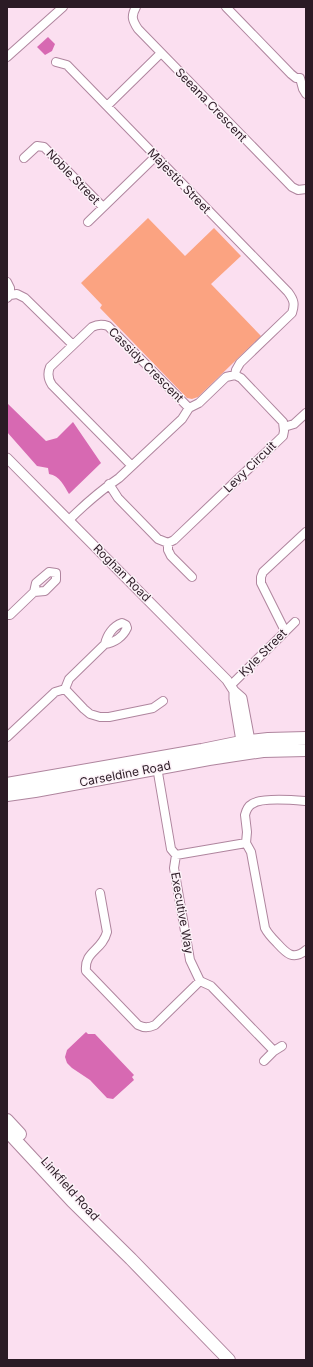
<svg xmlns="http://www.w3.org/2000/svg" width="313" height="1367" font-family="Inter,sans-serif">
<rect width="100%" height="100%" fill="#fbdff0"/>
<path fill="#fba381" d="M148,218l37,38 29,-28 27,28 -30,28 50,52 -63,61 -6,2 -5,-1 -87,-90 2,-3 -21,-22z"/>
<path fill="#d769b2" d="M48,37l7,7 -3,7 -7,4 -8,-8z
M7,403l39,38 11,-3 16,-16 28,41 -32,31c-5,-8 -9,-18 -20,-20l-1,-6 -11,-2 -30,-34z
M86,1032l2,2h7l39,41 -2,2 2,3 -21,19 -6,-1 -17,-18 -18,-12 -5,-5 -2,-6 2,-7z"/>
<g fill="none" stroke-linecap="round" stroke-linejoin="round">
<g stroke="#af859e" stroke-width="10">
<path id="minor" d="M136,7c-5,9 -4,13 2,22l154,158 6,3 8,-1
M226,7l65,67 5,4h4l3,11 3,5
M7,57l56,-50
M56,62l11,3 221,227c6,8 7,12 4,21l-52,50 -4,7 -1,5
M107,106l54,-53
M24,158l13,-12 7,1 59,60
M88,222l67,-65
M7,282l3,6v7l-3,3
M10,295l7,-1 8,4 48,47
M284,427l10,-3 12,-11
M132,466l-80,-81c-4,-6 -5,-11 -2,-18l42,-40c6,-3 10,-3 16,-1l81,82
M69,520c16,-16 31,-29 50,-42l63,-59 7,-11 10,-5 27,-26 9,-2 6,3 42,44 1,9 -1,5 -109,104 -6,3 -10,-4 -40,-41 -9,-14
M168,543v7l3,6 21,21
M49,572l7,1v7l-11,11 -11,1 2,-9z
M7,615h3l24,-23
M122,623l4,2 1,3c-4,9 -13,15 -22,16 2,-9 8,-18 17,-21z
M285,631l-24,-48v-6l2,-5 43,-40
M231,685l64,-63
M65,689l19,20 6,5 10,3h9l44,-9 10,-7
M7,737l48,-45 10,-3 4,-10 36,-35
M157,767l14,82 5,6 -2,13 16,92 10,21 11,5 63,65
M306,801c-12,-1 -45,-4 -54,3 -4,2 -6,7 -7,11l2,17 -1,11 5,9 14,76c3,6 7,10 12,15 9,10 16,18 29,7
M176,855l70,-12
M100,893l7,39c-5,19 -23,19 -21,39l52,54c6,3 10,3 17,0l45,-44
M264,1061l10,-10 8,-5"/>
</g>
<g stroke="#af859e" stroke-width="11">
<path id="tertiary" d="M7,458l220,222 7,11 8,7 9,48
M234,691v8l8,48"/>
</g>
<g stroke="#af859e" stroke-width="14">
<path id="primary" d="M7,784l195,-34 39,-8 27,-3 38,-1
M7,795l28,-4 174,-32 54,-8 43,-1
M7,1120l13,14
M7,1131l65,70 59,58 98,101"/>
</g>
<use href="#minor" stroke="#fff" stroke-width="8"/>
<use href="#tertiary" stroke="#fff" stroke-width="9"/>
<use href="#primary" stroke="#fff" stroke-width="12"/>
</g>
<g text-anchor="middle" stroke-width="3" stroke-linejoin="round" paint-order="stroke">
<g font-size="12" fill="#2b1b25" stroke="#fcf2f8">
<text transform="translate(211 105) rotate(46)" y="4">Seeana Crescent</text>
<text transform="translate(73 177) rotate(46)" y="4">Noble Street</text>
<text transform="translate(179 181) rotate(46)" y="4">Majestic Street</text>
<text transform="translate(146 365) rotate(45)" y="4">Cassidy Crescent</text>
<text transform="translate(250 467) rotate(-44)" y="4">Levy Circuit</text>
<text transform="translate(122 573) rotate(45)" y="4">Roghan Road</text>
<text transform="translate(263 653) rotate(-45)" y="4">Kyle Street</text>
<text transform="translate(125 774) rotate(-11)" y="4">Carseldine Road</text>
<text transform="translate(182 913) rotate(80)" y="4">Executive Way</text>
<text transform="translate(70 1189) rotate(48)" y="4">Linkfield Road</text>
</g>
</g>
<rect width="313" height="1367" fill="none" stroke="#2b1b25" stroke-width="16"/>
</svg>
